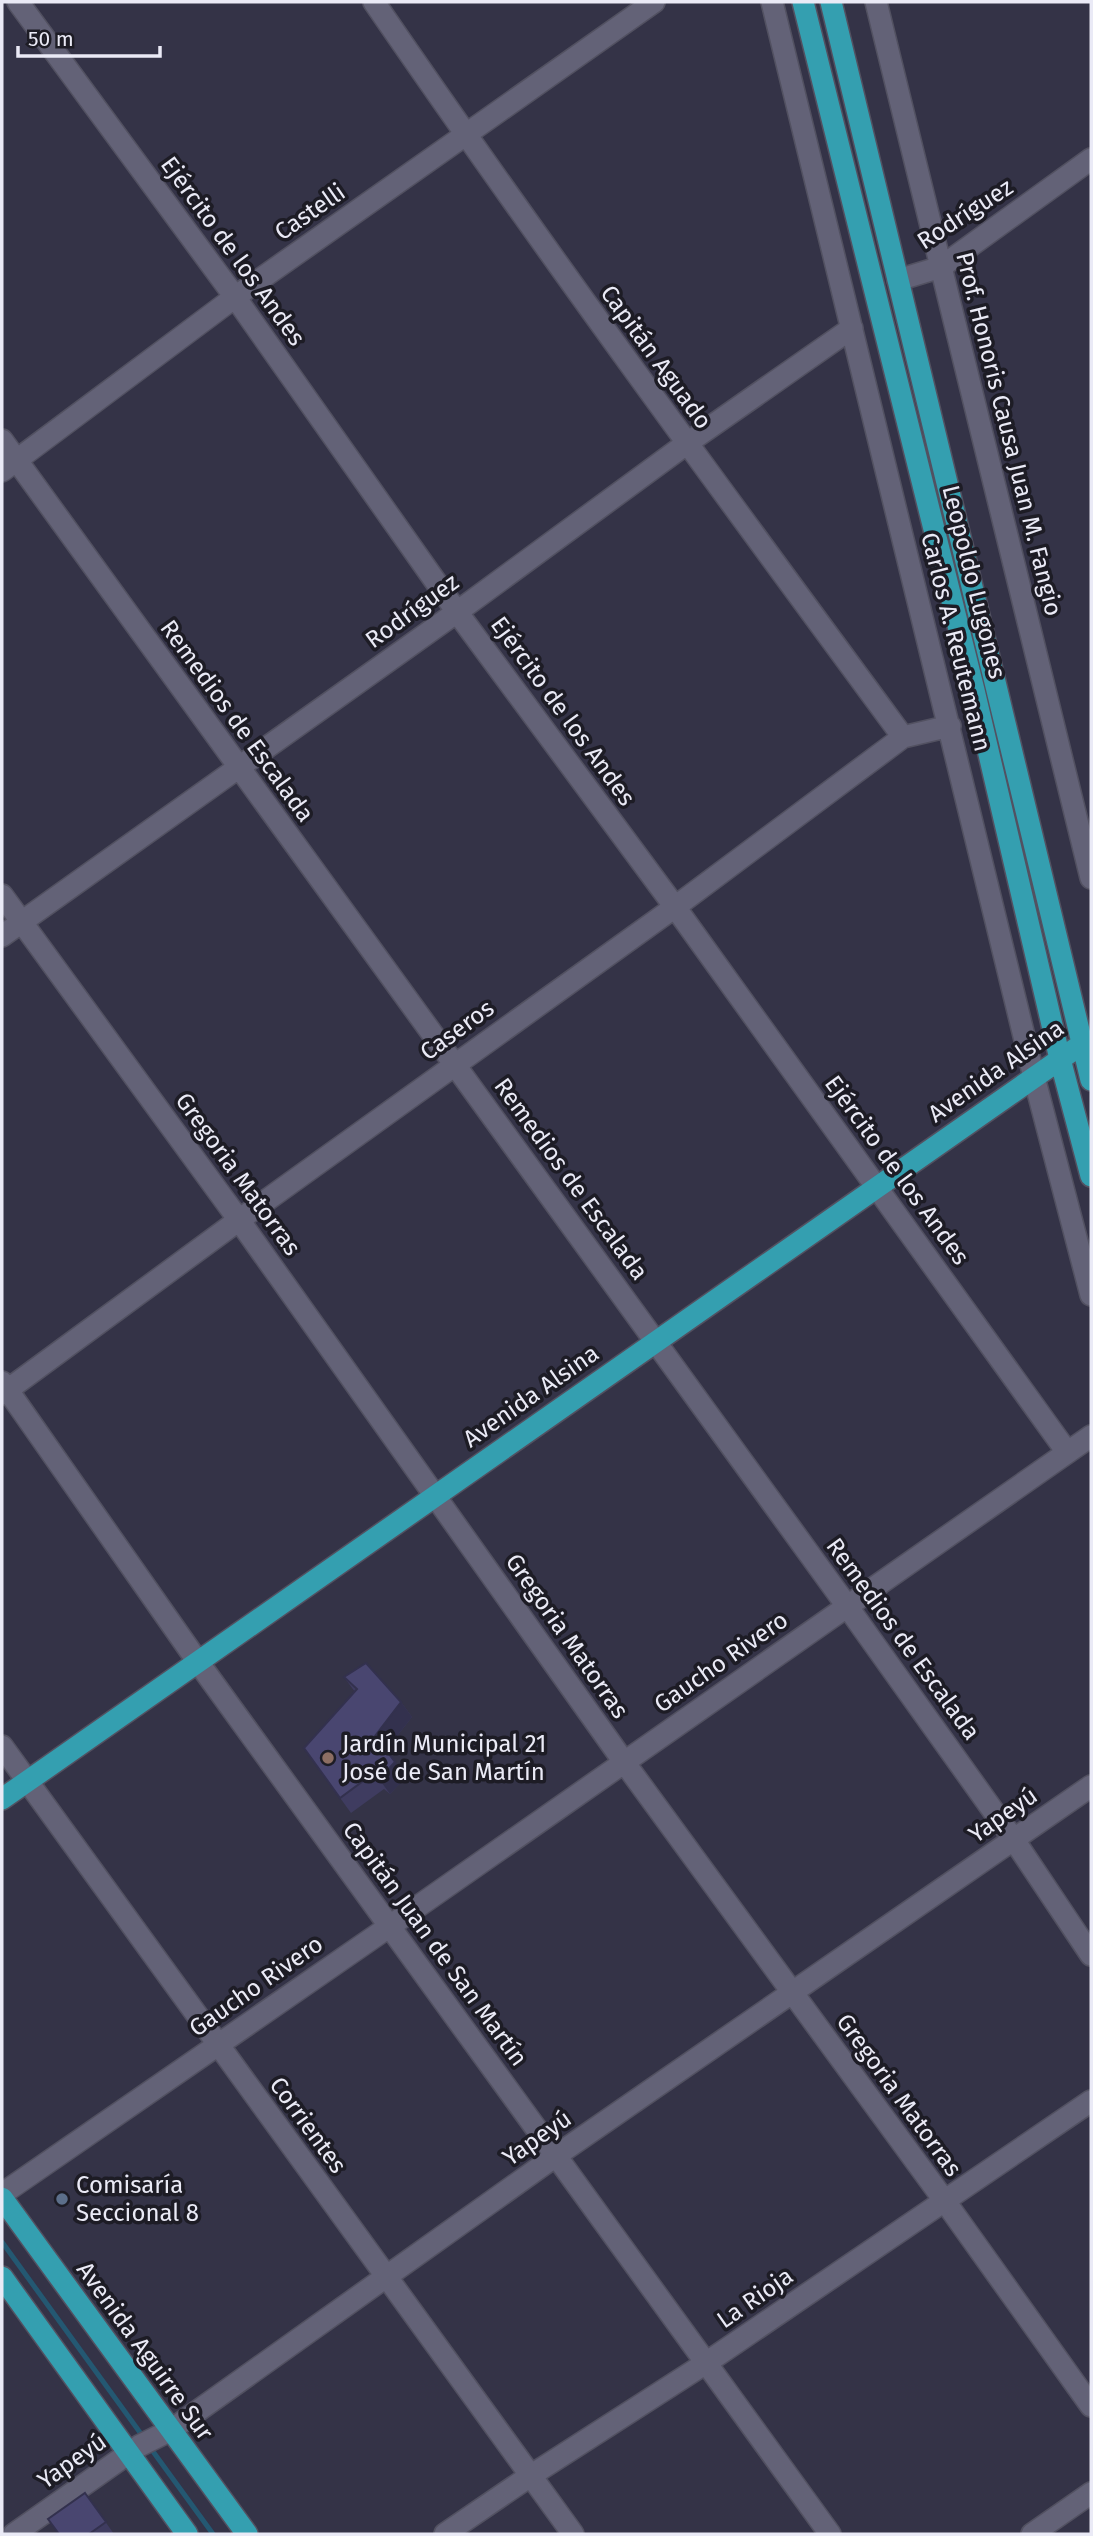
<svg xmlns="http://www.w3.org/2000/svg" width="1093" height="2536" font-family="'Fira Sans',sans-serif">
<rect width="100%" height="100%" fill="#343347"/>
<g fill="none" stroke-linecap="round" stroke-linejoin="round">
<path stroke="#245872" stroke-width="5" d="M2,2242l142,196
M149,2446l64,88"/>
<g stroke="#525161" stroke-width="24">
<path id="minor" d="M18,2l217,295 222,315 218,295 392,545
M374,2c171,249 350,492 529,735
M772,2l262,1075 57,218
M876,2l215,876
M898,280l43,-13 150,-108
M2,440l845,1166 167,234 77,115
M2,471l233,-174 419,-295
M2,895l237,325 385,542 320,438 147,206
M2,936l455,-324 229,-168 166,-116
M2,1382l196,280 632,872
M2,1394l237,-174 436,-313 228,-170 47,-11
M2,1746l571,788
M2,2194l388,-268 701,-490
M14,2534l125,-88 32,-16 386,-275 534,-369
M445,2534l85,-58 176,-113 385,-262
M1032,2534l59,-41"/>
</g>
<g stroke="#525161" stroke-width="24">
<path id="major" d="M803,2l171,688 86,369 31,117
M831,2l260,1078
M2,1799l1080,-755
M2,2198l245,336
M2,2277l185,257"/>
</g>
<use href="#minor" stroke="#636277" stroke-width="21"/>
<use href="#major" stroke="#349fb0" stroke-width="21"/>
</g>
<path fill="#3f3c60" d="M344,1677l57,25 11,15 -26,33 20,27 -16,17 -6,-5 -33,24 -47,-65 51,-56z
M85,2493l29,41h-55z"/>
<path fill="#33314e" d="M401,1702l11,15 -27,34 -10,-15z
M395,1762l11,15 -16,17 -11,-15z"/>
<path fill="#494670" stroke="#33314e" stroke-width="2" d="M366,1663l35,39 -26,34 20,26 -16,17 -5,-6 -34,25 -36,-50 53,-59 -13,-12z
M85,2493l21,29 -17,12h-30l-11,-15z"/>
<circle fill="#8d6e63" stroke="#1d1c25" stroke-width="2.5" cx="328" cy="1758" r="7"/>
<circle fill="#5c6f8a" stroke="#1d1c25" stroke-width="2.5" cx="62" cy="2199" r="7"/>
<g text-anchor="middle" stroke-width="7" stroke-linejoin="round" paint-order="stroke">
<g font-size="24" fill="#eaeaf6" stroke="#1d1c25">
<text transform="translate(310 212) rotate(-35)" y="8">Castelli</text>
<text transform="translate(965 214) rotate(-33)" y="8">Rodríguez</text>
<text transform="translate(233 251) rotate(54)" y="8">Ejército de los Andes</text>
<text transform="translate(656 357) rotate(54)" y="8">Capitán Aguado</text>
<text transform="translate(1009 434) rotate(76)" y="8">Prof. Honoris Causa Juan M. Fangio</text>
<text transform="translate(974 582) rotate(76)" y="8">Leopoldo Lugones</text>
<text transform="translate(412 611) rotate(-36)" y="8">Rodríguez</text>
<text transform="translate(956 642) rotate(76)" y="8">Carlos A. Reutemann</text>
<text transform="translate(563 711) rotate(54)" y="8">Ejército de los Andes</text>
<text transform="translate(237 721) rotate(54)" y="8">Remedios de Escalada</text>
<text transform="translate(457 1030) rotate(-36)" y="8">Caseros</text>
<text transform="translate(996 1071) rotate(-35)" y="8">Avenida Alsina</text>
<text transform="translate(897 1170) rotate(54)" y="8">Ejército de los Andes</text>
<text transform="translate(238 1174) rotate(54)" y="8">Gregoria Matorras</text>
<text transform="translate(571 1179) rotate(54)" y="8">Remedios de Escalada</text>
<text transform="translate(531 1396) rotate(-35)" y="8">Avenida Alsina</text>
<text transform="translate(567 1636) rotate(55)" y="8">Gregoria Matorras</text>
<text transform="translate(903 1639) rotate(54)" y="8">Remedios de Escalada</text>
<text transform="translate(721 1662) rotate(-35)" y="8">Gaucho Rivero</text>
<text transform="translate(1003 1815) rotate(-35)" y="8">Yapeyú</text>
<text transform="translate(435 1944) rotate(54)" y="8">Capitán Juan de San Martín</text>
<text transform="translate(256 1986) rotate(-35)" y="8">Gaucho Rivero</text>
<text transform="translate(899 2095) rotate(54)" y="8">Gregoria Matorras</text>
<text transform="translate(308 2125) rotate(54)" y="8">Corrientes</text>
<text transform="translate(537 2138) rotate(-35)" y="8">Yapeyú</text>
<text transform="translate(755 2298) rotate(-35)" y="8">La Rioja</text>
<text transform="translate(145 2351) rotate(54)" y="8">Avenida Aguirre Sur</text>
<text transform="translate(72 2461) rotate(-35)" y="8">Yapeyú</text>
</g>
<g font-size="24" fill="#eaeaf6" stroke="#1d1c25" text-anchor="start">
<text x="342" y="1752">Jardín Municipal 21<tspan x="342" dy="28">José de San Martín</tspan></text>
<text x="76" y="2193">Comisaría<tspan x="76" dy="28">Seccional 8</tspan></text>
</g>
</g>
<rect width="1093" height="2536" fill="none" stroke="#eaeaf6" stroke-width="7"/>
<path d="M18 46v10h142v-10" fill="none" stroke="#eaeaf6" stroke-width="3.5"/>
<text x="28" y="46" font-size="21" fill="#eaeaf6" stroke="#1d1c25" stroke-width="5" paint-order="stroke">50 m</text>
</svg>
